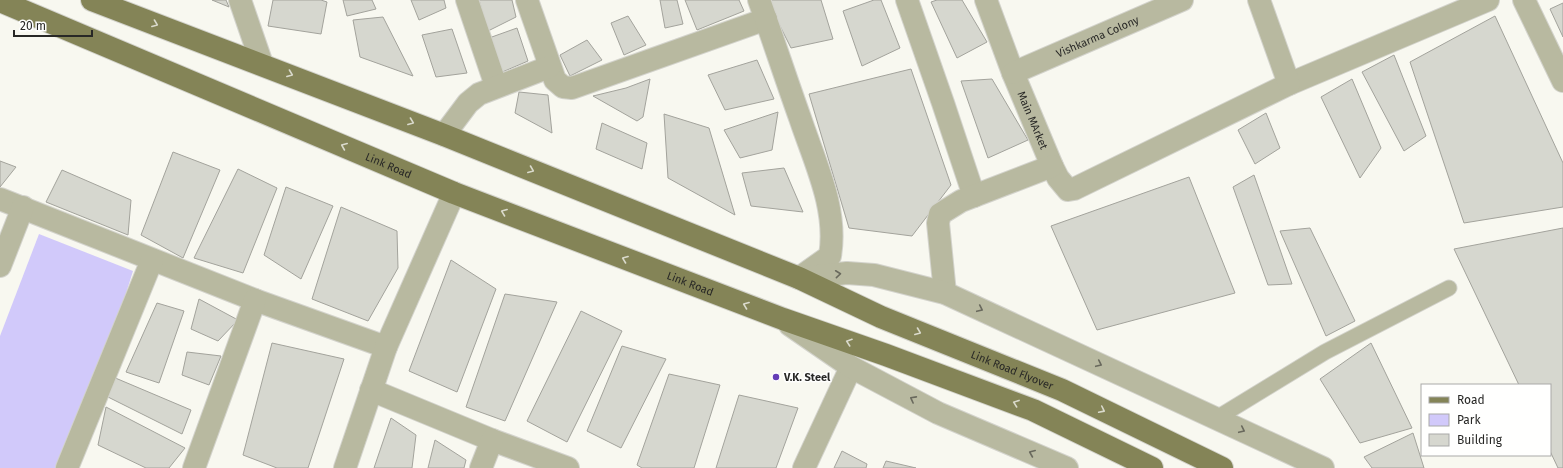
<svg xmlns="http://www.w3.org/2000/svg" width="1563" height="468" font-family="'Fira Sans',sans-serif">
<rect width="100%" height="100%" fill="#f8f8f0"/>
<path fill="#d1c9fa" d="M39,234l94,37 -62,197h-71v-132z"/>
<path fill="#d6d7cf" stroke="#a3a39c" d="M212,0h14l3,7z
M273,0h48l6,2 -6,32 -53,-8z
M343,0h29l4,9 -29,7z
M411,0h33l2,8 -27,12z
M479,0h33l4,17 -28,14z
M660,0h17l6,24 -18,4z
M685,0h54l5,11 -47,19z
M767,0h54l12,39 -42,9z
M874,0h7l19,48 -38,18 -19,-55z
M937,0h25l25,42 -30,16 -26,-56z
M1563,3v34l-13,-28z
M628,16l18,29 -22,10 -13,-32z
M1495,16l68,147v44l-99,16 -54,-161z
M383,17l30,59 -53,-19 -7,-37z
M517,28l11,33 -28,12 -11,-35z
M452,29l15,44 -31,4 -14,-42z
M587,40l15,20 -32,16 -10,-21z
M1394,55l32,81 -22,15 -42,-79z
M757,60l17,39 -49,11 -17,-35z
M911,69l40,116 -39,51 -63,-8 -40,-134z
M650,79l-7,38 -6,4 -44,-25 33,-8z
M992,79l36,61 -40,18 -27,-77z
M1352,79l29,69 -21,30 -39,-81z
M519,92l29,3 4,38 -37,-20z
M778,112l-6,38 -32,8 -16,-28z
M1266,113l14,35 -25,16 -17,-34z
M664,114l45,14 26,87 -67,-37z
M602,123l45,20 -5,26 -46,-20z
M173,152l47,18 -37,88 -42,-23z
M0,161l16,6 -16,20z
M784,168l19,44 -52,-6 -9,-33z
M238,169l39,19 -34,85 -49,-15z
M62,170l69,30 -3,35 -82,-33z
M1254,175l38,109 -24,1 -35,-98z
M1189,177l46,116 -138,37 -46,-104z
M286,187l47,19 -32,73 -37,-24z
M341,207l56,24 1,37 -30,53 -56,-22z
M1310,228l45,93 -29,15 -46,-105z
M1563,228v240h-5l-8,-17v-66h-31l-65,-136z
M451,260l45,29 -39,103 -48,-21z
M505,294l52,8 -52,119 -39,-14z
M199,299l39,21 -20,21 -27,-12z
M157,303l27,8 -25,72 -33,-11z
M581,311l41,20 -55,111 -40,-21z
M272,343l72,16 -36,109h-31l-34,-13z
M1371,343l41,85 -52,15 -40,-64z
M622,346l44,13 -45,89 -34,-17z
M187,352l34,4 -12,29 -27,-10z
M669,374l51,11 -26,83h-52l-5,-3z
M113,377l78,33 -9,24 -74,-37z
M739,395l59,13 -22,60h-60z
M106,407l79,41 -16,20h-23l-48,-23z
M391,418l25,17 -4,33h-38z
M1413,433l11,35h-52l-8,-11z
M435,440l31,20 -2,8h-36z
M842,451l25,13 -1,4h-32z
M886,461l30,7h-33z"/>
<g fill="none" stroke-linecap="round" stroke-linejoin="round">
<g stroke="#d3d3cc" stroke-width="17">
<path id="service" d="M1217,418l108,-66 124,-64"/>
</g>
<g stroke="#d3d3cc" stroke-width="24">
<g id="minor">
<path d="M240,0l22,64"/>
<path d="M467,0l29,86"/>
<path d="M527,0l28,80 8,7 9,1 194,-69"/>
<path d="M759,0c14,39 27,79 41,118 15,45 38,91 30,138l-31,22"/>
<path d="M907,0l36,103 31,93"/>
<path id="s1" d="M986,0l27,73 39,93 6,12 10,12 6,-1 215,-105 199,-84"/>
<path d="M1259,0l30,84"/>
<path d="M1524,0l39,81"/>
<path id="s2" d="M1013,73l169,-73"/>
<path d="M444,135l24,-32 11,-9 70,-27"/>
<path d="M0,199l255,101 131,47"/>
<path d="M0,266l23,-59"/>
<path d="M945,293l-7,-70 2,-9 21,-13 91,-35"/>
<path d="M371,390l121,50 76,28"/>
<path d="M67,468l85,-208"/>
<path d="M194,468l61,-168"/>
<path d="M345,468l41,-121 68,-154"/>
<path d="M481,468l11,-28"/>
<path d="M804,468l47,-101"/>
</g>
</g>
<g stroke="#d3d3cc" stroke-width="24">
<path id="tertiary" d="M799,278l48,-5 27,2 71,18 378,175
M790,325l61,42 87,46 129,55"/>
</g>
<g stroke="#d3d3cc" stroke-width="24">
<g id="primary">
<path id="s3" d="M92,0l352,135 355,143 82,39 181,73 160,78"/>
<path id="s4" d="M0,1l454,192 329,126 103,36 147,55 119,58"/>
</g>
</g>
<use href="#service" stroke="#b8b9a0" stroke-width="15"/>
<use href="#minor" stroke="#b8b9a0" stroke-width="22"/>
<use href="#tertiary" stroke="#b8b9a0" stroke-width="22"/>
<use href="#primary" stroke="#848457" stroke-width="22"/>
</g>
<defs><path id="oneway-chevron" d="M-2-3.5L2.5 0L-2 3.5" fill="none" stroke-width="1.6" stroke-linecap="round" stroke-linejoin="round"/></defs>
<g stroke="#dadacc">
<use href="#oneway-chevron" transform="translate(155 24) rotate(21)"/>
<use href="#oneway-chevron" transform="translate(290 74) rotate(21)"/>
<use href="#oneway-chevron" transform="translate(411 122) rotate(21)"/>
<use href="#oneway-chevron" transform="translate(344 146) rotate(-157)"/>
<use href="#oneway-chevron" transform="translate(531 170) rotate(22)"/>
<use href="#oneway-chevron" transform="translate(504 212) rotate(-159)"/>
<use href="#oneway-chevron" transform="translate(625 259) rotate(-159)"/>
<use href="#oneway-chevron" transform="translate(746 305) rotate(-159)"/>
<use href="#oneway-chevron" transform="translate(918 332) rotate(22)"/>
<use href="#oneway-chevron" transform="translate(849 342) rotate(-161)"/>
<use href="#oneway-chevron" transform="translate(1016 403) rotate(-160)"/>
<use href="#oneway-chevron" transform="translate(1102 410) rotate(26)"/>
</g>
<g stroke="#69695d">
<use href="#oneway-chevron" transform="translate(838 274) rotate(-6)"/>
<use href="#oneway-chevron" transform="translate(980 309) rotate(25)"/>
<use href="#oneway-chevron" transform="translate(1099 364) rotate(25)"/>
<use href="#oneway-chevron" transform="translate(913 399) rotate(-152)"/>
<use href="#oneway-chevron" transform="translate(1242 430) rotate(25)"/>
<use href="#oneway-chevron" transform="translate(1032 453) rotate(-157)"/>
</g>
<circle fill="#643db6" stroke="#fffffe" stroke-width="1.5" cx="776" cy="377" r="4"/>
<g text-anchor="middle" stroke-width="3" stroke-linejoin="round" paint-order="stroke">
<g font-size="11" fill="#282826" stroke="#fffffe">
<text dy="4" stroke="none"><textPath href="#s2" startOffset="92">Vishkarma Colony</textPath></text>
<text dy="4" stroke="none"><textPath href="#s1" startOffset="129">Main MArket</textPath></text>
<text dy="4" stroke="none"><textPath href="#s4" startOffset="422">Link Road</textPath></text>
<text dy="4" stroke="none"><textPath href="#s4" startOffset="746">Link Road</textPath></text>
<text dy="4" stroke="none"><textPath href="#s3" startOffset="992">Link Road Flyover</textPath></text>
</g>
<g font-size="11" font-weight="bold" fill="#282826" stroke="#fffffe" text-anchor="start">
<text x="784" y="381">V.K. Steel</text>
</g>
</g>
<rect x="1421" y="384" width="130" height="72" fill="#fffffe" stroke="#a9a9a8"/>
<rect x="1429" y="397" width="20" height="6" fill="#848457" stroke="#a9a9a8"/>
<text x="1457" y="404" font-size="12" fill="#282826">Road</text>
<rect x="1429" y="414" width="20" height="12" fill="#d1c9fa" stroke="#a9a9a8"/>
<text x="1457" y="424" font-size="12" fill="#282826">Park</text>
<rect x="1429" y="434" width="20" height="12" fill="#d6d7cf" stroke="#a9a9a8"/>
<text x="1457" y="444" font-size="12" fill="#282826">Building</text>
<path d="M14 30v6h78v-6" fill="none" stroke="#282826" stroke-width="2"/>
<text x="20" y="30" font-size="12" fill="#282826" stroke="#fffffe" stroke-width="3" paint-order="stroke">20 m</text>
</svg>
